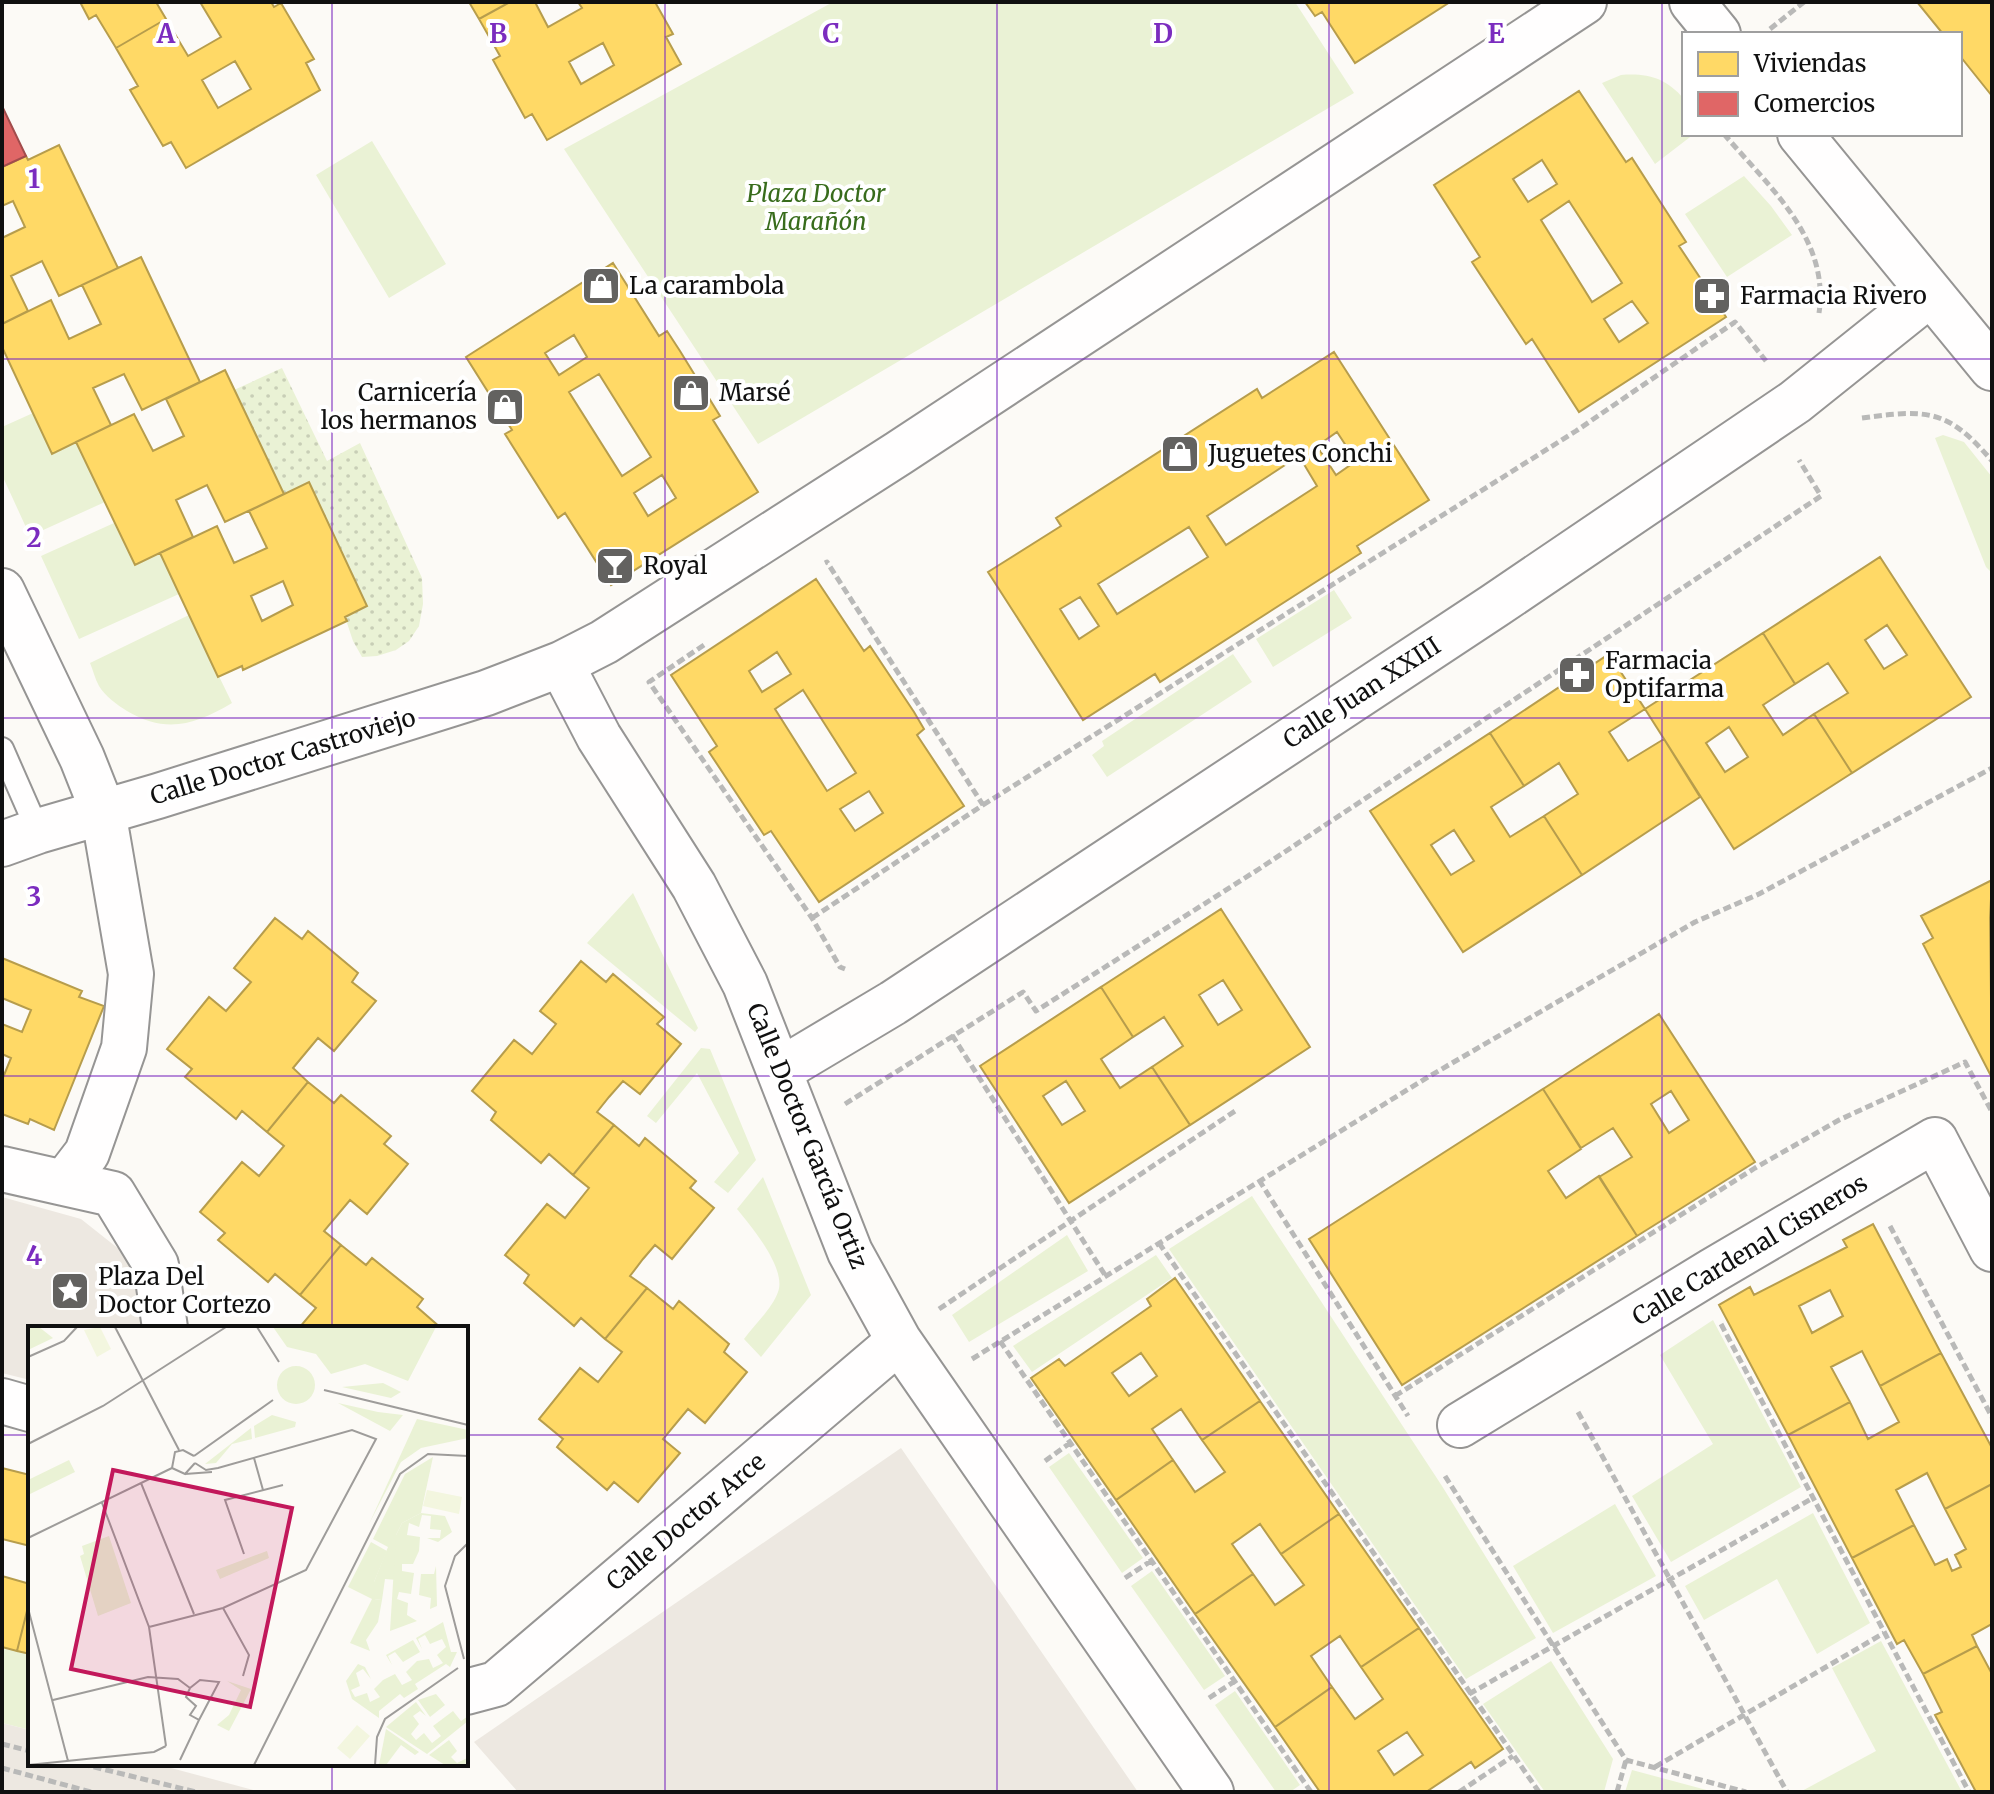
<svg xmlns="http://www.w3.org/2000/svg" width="1994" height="1794" font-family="Merriweather,serif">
<defs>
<pattern id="grass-dots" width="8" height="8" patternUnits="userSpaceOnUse" patternTransform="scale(2)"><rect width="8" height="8" fill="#eaf2d5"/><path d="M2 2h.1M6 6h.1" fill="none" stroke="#c8ceb6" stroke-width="1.8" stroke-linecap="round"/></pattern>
</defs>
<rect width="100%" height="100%" fill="#fcfaf6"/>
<path fill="url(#grass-dots)" d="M282,368l45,93 33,-18 62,135 1,26 -4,22 -10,15 -13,9 -19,6 -15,1 -9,-16 -8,-24 22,-11 -58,-123 -25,11 -50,-104z"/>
<path fill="#eaf2d5" d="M833,2h462l59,91 -596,351 -194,-295z
M1621,75c27,-2 45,3 63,24v35h10l-39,30 -53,-81z
M372,141l74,123 -57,34 -73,-123z
M1744,176l27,30 21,29 -65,42 -42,-63z
M33,413l19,41 24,-12 29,60 -75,34 -28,-61v-48z
M1943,435l21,7 28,35v96l-6,-6 -51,-129z
M114,523l21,42 25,-12 19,41 -100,45 -38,-83z
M1334,590l18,28 -79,49 -17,-28z
M189,615l43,88c-37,22 -66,31 -105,8 -10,-6 -22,-15 -28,-25 -4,-7 -6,-16 -9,-23z
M1233,654l19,28 -145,95 -15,-22 12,-9 -2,-5z
M633,893l65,135 -3,4 -108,-89z
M701,1048l9,1 46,111 -28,33 -14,-11 25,-29 -42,-80 -41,50 -9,-7z
M763,1177l48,118 -50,62 -17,-18c10,-14 28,-30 34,-47 9,-23 -27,-66 -41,-83z
M1252,1196l190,290 94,152 -70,41 -297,-430z
M1067,1235l21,36 -119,71 -17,-27z
M1156,1255l16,23 -140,94 -19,-26z
M1713,1320l88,167 -130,75 -39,-66 81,-52 -53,-89z
M1069,1453l74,105 -21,15 -73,-106z
M1615,1504l41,72 -103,57 -40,-67z
M1813,1513l57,110 -53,31 -40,-75 -73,41 -19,-34z
M1152,1571l73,105 -21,14 -73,-104z
M1881,1641l81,151h-162l76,-41 -44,-83z
M2,1647l28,7v76l-28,-7z
M1551,1661l62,98 -9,33h-59l-62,-88z
M1235,1691l65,94 -10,7h-14l-61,-87z
M1632,1770l82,22h-89z"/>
<path fill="#ede8e1" d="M2,1197l79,22 48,38 18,71h-117v52l-28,-7z
M901,1448l237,344h-620l-44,-50z
M2,1723l28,7v34h126l105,28h-259z"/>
<path fill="#ffd966" stroke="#b79d4c" stroke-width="2" fill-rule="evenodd" d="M80,2h76l10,17 -50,29 -20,-33 -7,4z
M200,2h71l3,5 7,-4 33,56 -8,4 14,27 -134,78 -15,-26 -8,4 -33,-56 8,-4 -22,-38 50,-29 22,37 33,-19zM235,61l16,28 -33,19 -16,-28z
M469,2h41l-31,17z
M510,2h25l13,25 34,-19 -4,-6h77l18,32 -7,3 15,27 -134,76 -15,-26 -7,4 -32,-58 7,-4 -21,-37zM603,43l11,22 -33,19 -12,-22z
M1305,2h145l-95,61 -33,-51 -7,4z
M1917,2h75v94l-32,-40v-22h-17z
M1579,91l47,71 6,-4 54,84 -7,4 47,71 -147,95 -47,-73 -6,5 -54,-82 8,-5 -46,-72zM1542,160l15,24 -29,18 -15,-23zM1569,201l53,82 -30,19 -51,-82zM1632,301l16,22 -29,19 -15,-23z
M59,145l59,123 -59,28 -17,-35 -31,15 17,35 -26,13v-86l23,-11 -12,-26 -11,5v-39l24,-11 2,4z
M141,257l59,125 -58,28 -18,-36 -31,14 18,37 -59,29 -50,-107v-23l49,-24 18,39 32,-15 -19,-39z
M613,263l46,73 8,-5 13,20 40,65 -7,4 45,72 -147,93 -46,-72 -7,5 -53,-84 7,-4 -46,-73zM574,335l13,22 -28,18 -14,-22zM599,374l52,83 -29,19 -53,-84zM662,475l14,23 -28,18 -14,-23z
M1334,352l95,148 -72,46 4,7 -201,129 -5,-8 -72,46 -95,-148 73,-46 -5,-8 201,-129 5,9zM1337,432l19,29 -20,14 -19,-29zM1299,456l18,30 -91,59 -19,-29zM1189,527l19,30 -91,57 -19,-30zM1080,597l19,29 -20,13 -19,-30z
M225,370l59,124 -59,28 -18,-37 -31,15 17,37 -58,28 -59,-123 58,-28 19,37 31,-15 -18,-37z
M309,482l58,124 -22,11 2,4 -104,49 -1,-4 -24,11 -58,-124 57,-27 17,37 33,-15 -18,-37zM283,581l10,24 -31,16 -11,-25z
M1880,557l91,140 -119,76 -38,-59 34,-21 -20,-30 -33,21 -32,-51zM1887,625l20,30 -23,14 -19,-29z
M816,579l48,72 6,-5 44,66 10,17 -7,6 47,71 -145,96 -48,-71 -7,4 -55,-83 8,-6 -46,-71zM777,652l14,22 -29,18 -13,-21zM803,690l53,83 -29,18 -52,-82zM869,791l14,22 -28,18 -15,-22z
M1763,633l32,51 -32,21 20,30 31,-21 38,59 -118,76 -89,-140zM1729,727l19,30 -23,15 -19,-29z
M1609,654l36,55 -36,23 19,29 36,-22 36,58 -118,78 -38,-59 34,-22 -19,-31 -35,23 -34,-53z
M1490,733l34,53 -33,21 19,30 34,-21 38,59 -119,77 -93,-141zM1454,830l20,31 -23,14 -20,-30z
M1992,880l-2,38 2,160 -69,-134 10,-6 -12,-22z
M1221,909l89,138 -120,78 -38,-58 31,-21 -19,-29 -31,20 -32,-50zM1223,980l19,30 -24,15 -19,-30z
M275,918l27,21 6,-8 50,42 -6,9 24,19 -42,50 -16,-13 -25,30 15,14 -41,50 -25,-21 -6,8 -51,-42 7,-8 -25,-20 42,-52 17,14 25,-29 -17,-14z
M2,958l80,33 -3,6 25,9 -50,124 -24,-11 -2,5 -26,-10v-34l9,-22 -9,-4v-30l20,8 9,-22 -29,-12z
M581,961l25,21 7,-8 51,43 -7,7 24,20 -41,50 -17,-13 -14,16 -12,15 17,13 -41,50 -24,-21 -8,9 -50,-43 5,-8 -24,-21 42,-51 18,14 24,-30 -16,-13z
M1101,987l32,50 -32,22 19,29 32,-21 38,58 -121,78 -89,-137zM1066,1081l19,30 -23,14 -19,-29z
M1659,1014l96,148 -118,74 -38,-59 33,-20 -19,-29 -32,20 -38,-59zM1671,1091l18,29 -20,13 -18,-29z
M308,1082l26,21 7,-8 50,41 -7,8 24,20 -41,50 -17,-14 -26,31 17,14 -41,50 -25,-21 -7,8 -50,-42 7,-7 -25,-21 42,-50 17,14 25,-30 -17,-14z
M1543,1089l38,60 -33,22 18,27 33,-22 38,60 -235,149 -93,-146z
M614,1125l25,21 6,-8 51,43 -6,7 24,20 -42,51 -17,-14 -12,14 -13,17 17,12 -42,51 -24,-21 -7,8 -50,-43 5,-8 -24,-20 42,-51 18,14 24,-30 -16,-13z
M1873,1224l68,129 -61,33 -18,-35 -31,16 19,35 -62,33 -69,-130 31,-18 4,8 93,-48 -4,-7zM1830,1290l13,26 -31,17 -13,-27z
M341,1245l25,20 6,-7 51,41 -6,8 24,21h-142l17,-20 -16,-13z
M1175,1278l85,123 -58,39 -21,-31 -29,20 21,31 -57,40 -85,-122 28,-19 6,7 86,-60 -4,-7zM1141,1353l16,23 -28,20 -17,-23z
M647,1288l26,21 6,-8 50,43 -5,8 23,20 -42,51 -17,-14 -25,30 17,14 -42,49 -24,-20 -7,8 -50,-43 6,-8 -24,-20 41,-51 18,14 24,-30 -17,-13z
M1941,1353l51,95v36l-47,25 -18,-36 -31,17 18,35 -62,33 -64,-123 62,-33 18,37 31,-17 -19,-36z
M1260,1401l79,113 -58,40 -21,-30 -28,20 21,30 -58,40 -79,-114 57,-40 22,32 30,-20 -23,-32z
M2,1468l28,7v71l-28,-7z
M1992,1484v140l-20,11 5,11 -54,28 -19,-34 -7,4 -45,-86 62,-33 21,40 12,-6 5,12 9,-4 -6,-12 11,-6 -21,-40z
M1339,1514l80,114 -58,39 -21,-31 -29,20 21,31 -57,40 -80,-113 58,-40 22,31 29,-20 -23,-31z
M2,1576l28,8v15l-13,52 -15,-4z
M30,1599v55l-13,-3z
M1419,1628l84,121 -28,19 -4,-6 -45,30h-106l-45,-65 57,-40 23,32 28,-20 -22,-32zM1407,1732l16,23 -29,20 -16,-24z
M1977,1646l15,28v118h-16l-41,-77 7,-3 -19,-38z"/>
<path fill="#e06666" stroke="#a24c4c" stroke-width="2" d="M2,106l24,50 -24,11z"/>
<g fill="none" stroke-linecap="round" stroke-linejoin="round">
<g stroke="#969594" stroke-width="26">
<path id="service" d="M2,749l36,82"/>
</g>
<g stroke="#969594" stroke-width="48">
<path id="minor" d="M1692,2l26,32
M1800,134l192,234
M2,591l80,167 21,53 28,163 -7,74 -37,105 -23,30 -62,-14
M561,664l38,73 95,149 51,98 105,268 49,89 312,451
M2,844l36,-13 120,-35 328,-103 75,-29 43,-22 295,-189 685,-451
M779,1071l114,-68 601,-397 301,-204 135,-108
M64,1183l49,11 43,71 9,63
M2,1401l28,8
M1460,1425l252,-154 223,-131 57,109
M466,1692l30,-8 403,-343"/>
</g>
<path stroke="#b9b9b8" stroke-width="5" stroke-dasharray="8 4" stroke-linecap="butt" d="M1770,29l34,-27
M1724,134c44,52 106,104 95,179
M1862,418c65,-9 86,-9 130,43
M704,645l-55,37 163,236 28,49 5,2
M983,805l593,-374 159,-109 31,39
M812,918l171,-113 -156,-243 -2,1
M952,1035l153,240
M845,1104l178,-112 13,19 223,-142 562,-373 -22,-36
M1259,1180l149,236
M1890,1226l102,191
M1159,1243l380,549
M939,1309l296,-198
M1721,1324l248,468
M1000,1341l311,451
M972,1359l456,-282 267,-155 64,-28 233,-126
M1395,1396l360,-228 84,-48 126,-58 27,50
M1578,1412l209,380
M1045,1461l25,-18
M1445,1476l181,284 120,32
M1125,1578l26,-17
M1469,1694l344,-196
M1209,1698l26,-17
M2,1744l28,7
M82,1764l114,28
M1655,1767l229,-134
M2,1768l89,24
M1459,1792l54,-36
M1617,1792l9,-32"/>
<use href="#service" stroke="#fffefe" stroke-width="22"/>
<use href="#minor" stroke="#fffefe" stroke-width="44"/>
</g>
<path fill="none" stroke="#7b2cbf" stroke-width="2" stroke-opacity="0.55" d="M332,2v1326M665,2v1790M997,2v1790M1329,2v1790M1662,2v1790M2,359h1990M2,718h1990M2,1076h1990M2,1435h28M466,1435h1526M332,1764v28"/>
<defs>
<g id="shop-square" transform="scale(2)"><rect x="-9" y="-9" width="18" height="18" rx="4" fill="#636260" stroke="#fff"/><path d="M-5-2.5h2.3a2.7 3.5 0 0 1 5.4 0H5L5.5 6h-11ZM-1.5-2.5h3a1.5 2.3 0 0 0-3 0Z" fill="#fff"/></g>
<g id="pharmacy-square" transform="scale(2)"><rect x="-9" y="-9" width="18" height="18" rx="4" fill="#636260" stroke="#fff"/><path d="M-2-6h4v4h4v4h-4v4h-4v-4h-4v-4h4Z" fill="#fff"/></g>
<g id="bar-square" transform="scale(2)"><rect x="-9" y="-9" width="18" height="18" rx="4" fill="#636260" stroke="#fff"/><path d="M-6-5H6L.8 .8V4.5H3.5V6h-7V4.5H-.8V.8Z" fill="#fff"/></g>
<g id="sight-square" transform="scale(2)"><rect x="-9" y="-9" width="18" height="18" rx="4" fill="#636260" stroke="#fff"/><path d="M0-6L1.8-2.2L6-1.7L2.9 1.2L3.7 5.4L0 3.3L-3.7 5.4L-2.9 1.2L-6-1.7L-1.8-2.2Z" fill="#fff"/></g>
</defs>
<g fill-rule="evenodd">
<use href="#shop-square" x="601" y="286"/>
<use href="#pharmacy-square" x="1712" y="296"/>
<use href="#shop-square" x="691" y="393"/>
<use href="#shop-square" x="505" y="407"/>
<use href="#shop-square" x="1180" y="454"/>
<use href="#bar-square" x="615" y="566"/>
<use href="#pharmacy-square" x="1577" y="675"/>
<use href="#sight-square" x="70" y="1291"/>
</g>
<g text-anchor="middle" stroke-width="8" stroke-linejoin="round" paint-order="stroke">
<g font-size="24" font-style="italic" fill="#386c1c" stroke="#fff">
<text x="816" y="202">Plaza Doctor<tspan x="816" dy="28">Marañón</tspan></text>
</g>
<g font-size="24" fill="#101010" stroke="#fff" text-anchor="start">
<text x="629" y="294">La carambola</text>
<text x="1740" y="304">Farmacia Rivero</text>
<text x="477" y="401" text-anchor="end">Carnicería<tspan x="477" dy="28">los hermanos</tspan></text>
<text x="719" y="401">Marsé</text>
<text x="1208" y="462">Juguetes Conchi</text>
<text x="643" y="574">Royal</text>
<text x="1605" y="669">Farmacia<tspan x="1605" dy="28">Optifarma</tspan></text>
<text x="98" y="1285">Plaza Del<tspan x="98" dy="28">Doctor Cortezo</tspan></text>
</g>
<g font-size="24" fill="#101010" stroke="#fff">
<text transform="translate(1362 693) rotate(-33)" y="8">Calle Juan XXIII</text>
<text transform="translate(283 757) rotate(-17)" y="8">Calle Doctor Castroviejo</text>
<text transform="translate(807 1136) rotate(68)" y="8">Calle Doctor García Ortiz</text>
<text transform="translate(1750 1250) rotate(-31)" y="8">Calle Cardenal Cisneros</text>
<text transform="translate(686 1522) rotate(-40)" y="8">Calle Doctor Arce</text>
</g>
</g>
<g transform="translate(28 1326)">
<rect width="440" height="440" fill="#fcfaf6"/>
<path d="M389,93l51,11v8l-47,10 -20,14 -32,62zM405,131l-12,56 -19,10 -6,12 1,45 -12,-1 -3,21 -9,-1 1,-17 14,-35 -15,-8 32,-65zM358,403l33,23 -4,3 -14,-10 -15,20h-7z" fill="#eaf2d5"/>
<path d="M0,1h11l14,11 -25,12zM245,1h163l-28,54 -43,-17 -34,10 -15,-20 -29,-7zM249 59a19 19 0 1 1 38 0a19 19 0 1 1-38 0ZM355,57l18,9 -10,6 -49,-11zM310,77l40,9 25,3 -13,16zM244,89l24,7 -1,5 -40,11 -1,-12zM223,102l1,11 -20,5 -16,19 -11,1zM41,134l6,12 -47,23v-15zM393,187l24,3 7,16 -14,10 -11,-4h13l1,-8 -11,-1 1,-13 -9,-1 -3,12 -10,-4 -2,12 13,2 -1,14 -6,13h-11v7l12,2 -3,21 -12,-2 -2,7 11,4 -1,12 10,6 -27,10 6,-96 6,-12zM81,210l22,67 -33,13 -18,-60 4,-2 -2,-8zM343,216l16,9 -13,31v17l8,1 -4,22 -12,18 4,11 -20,-8 22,-44 -24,-12zM239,225l2,7 -49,21 -4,-9zM408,240l1,40 -7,3 1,-11 -12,-3 2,-21h13zM415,296l8,30h6l-7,15 -4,-3 -31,20 3,5 -14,9 -4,-4 -21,17v7l-27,-19 -6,-18 12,-17 7,3 6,12 -8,-10 -7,4 4,13 -9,4 4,7 12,-4 3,9 10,-5 -6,-8 9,-9 12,-6 7,11 10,-5 -6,-8 11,-11 12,-2 4,9 10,-5 -6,-8 9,-8 -4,-8 -12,5 -5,-9 -7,4 4,10 -6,-11zM385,314l7,12 -17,10 -8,-10 -7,4 4,9 -6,-10zM199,355l24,8 -22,42 -12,-6 12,-10 12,-25zM408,368l9,11 -15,12 -12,-17zM388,376l10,14 -6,-5 -7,5 6,8 -8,10 5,6 8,-7 8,10 9,-7 -8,-10 20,-15 8,10 7,-5v5l-41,33 -41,-27zM421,414l8,11 -6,6 6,6 10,-5 1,7h-23l-16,-10z" fill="#eaf2d5"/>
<path d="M72,1l11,22 -14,8 -13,-27zM399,164l35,7 -3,17 -36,-8zM329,399l13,11 -20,23 -13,-11z" fill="#f3f6df"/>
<path fill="none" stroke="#9e9c9a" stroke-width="2" d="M87,1l64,123M229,1l22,35M0,31l36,-16 13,-14M296,64l144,35M0,118l75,-38 123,-79M166,130l79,-56M226,132l9,32M144,142l13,6 10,-11M144,142l3,-16 8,-2 11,6M157,148l27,-2M113,157l53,131M74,177l47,124 17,119M0,212l144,-70M216,228l-19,-54 58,-15M0,282l40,153M195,282l26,47 -6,21M121,301l74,-19 83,-38 70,-131 -24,-9 -134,38 -12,2 -11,-7M436,333l-19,-73 10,-30 13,-13M162,362l10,-8 19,2 -20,38M25,374l95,-23 30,2 12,9 -4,9 10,9 -6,9 9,5 -19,40M0,439l126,-13 12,-6M226,439l146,-291 28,-20 40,2M347,439l2,-28 8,-18 73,-51"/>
<path fill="#c2185b" fill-opacity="0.15" stroke="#c2185b" stroke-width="4" d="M85,144l179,38 -42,199 -179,-38z"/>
<rect width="440" height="440" fill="none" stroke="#101010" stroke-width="4"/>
</g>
<g font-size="26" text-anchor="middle" font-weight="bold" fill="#7b2cbf" stroke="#fff" stroke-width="8" stroke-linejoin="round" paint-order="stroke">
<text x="166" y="43">A</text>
<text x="498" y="43">B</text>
<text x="831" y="43">C</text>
<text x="1163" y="43">D</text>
<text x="1496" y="43">E</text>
<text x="34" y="188">1</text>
<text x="34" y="547">2</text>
<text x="34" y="906">3</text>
<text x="34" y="1265">4</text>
</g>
<rect width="1994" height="1794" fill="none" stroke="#101010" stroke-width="8"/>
<rect x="1682" y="32" width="280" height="104" fill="#ffffff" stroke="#9f9f9f" stroke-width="2"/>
<rect x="1698" y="52" width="40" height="24" fill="#ffd966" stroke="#9f9f9f" stroke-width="2"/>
<text x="1754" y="72" font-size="24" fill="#101010">Viviendas</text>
<rect x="1698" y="92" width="40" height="24" fill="#e06666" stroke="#9f9f9f" stroke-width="2"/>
<text x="1754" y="112" font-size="24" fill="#101010">Comercios</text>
</svg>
